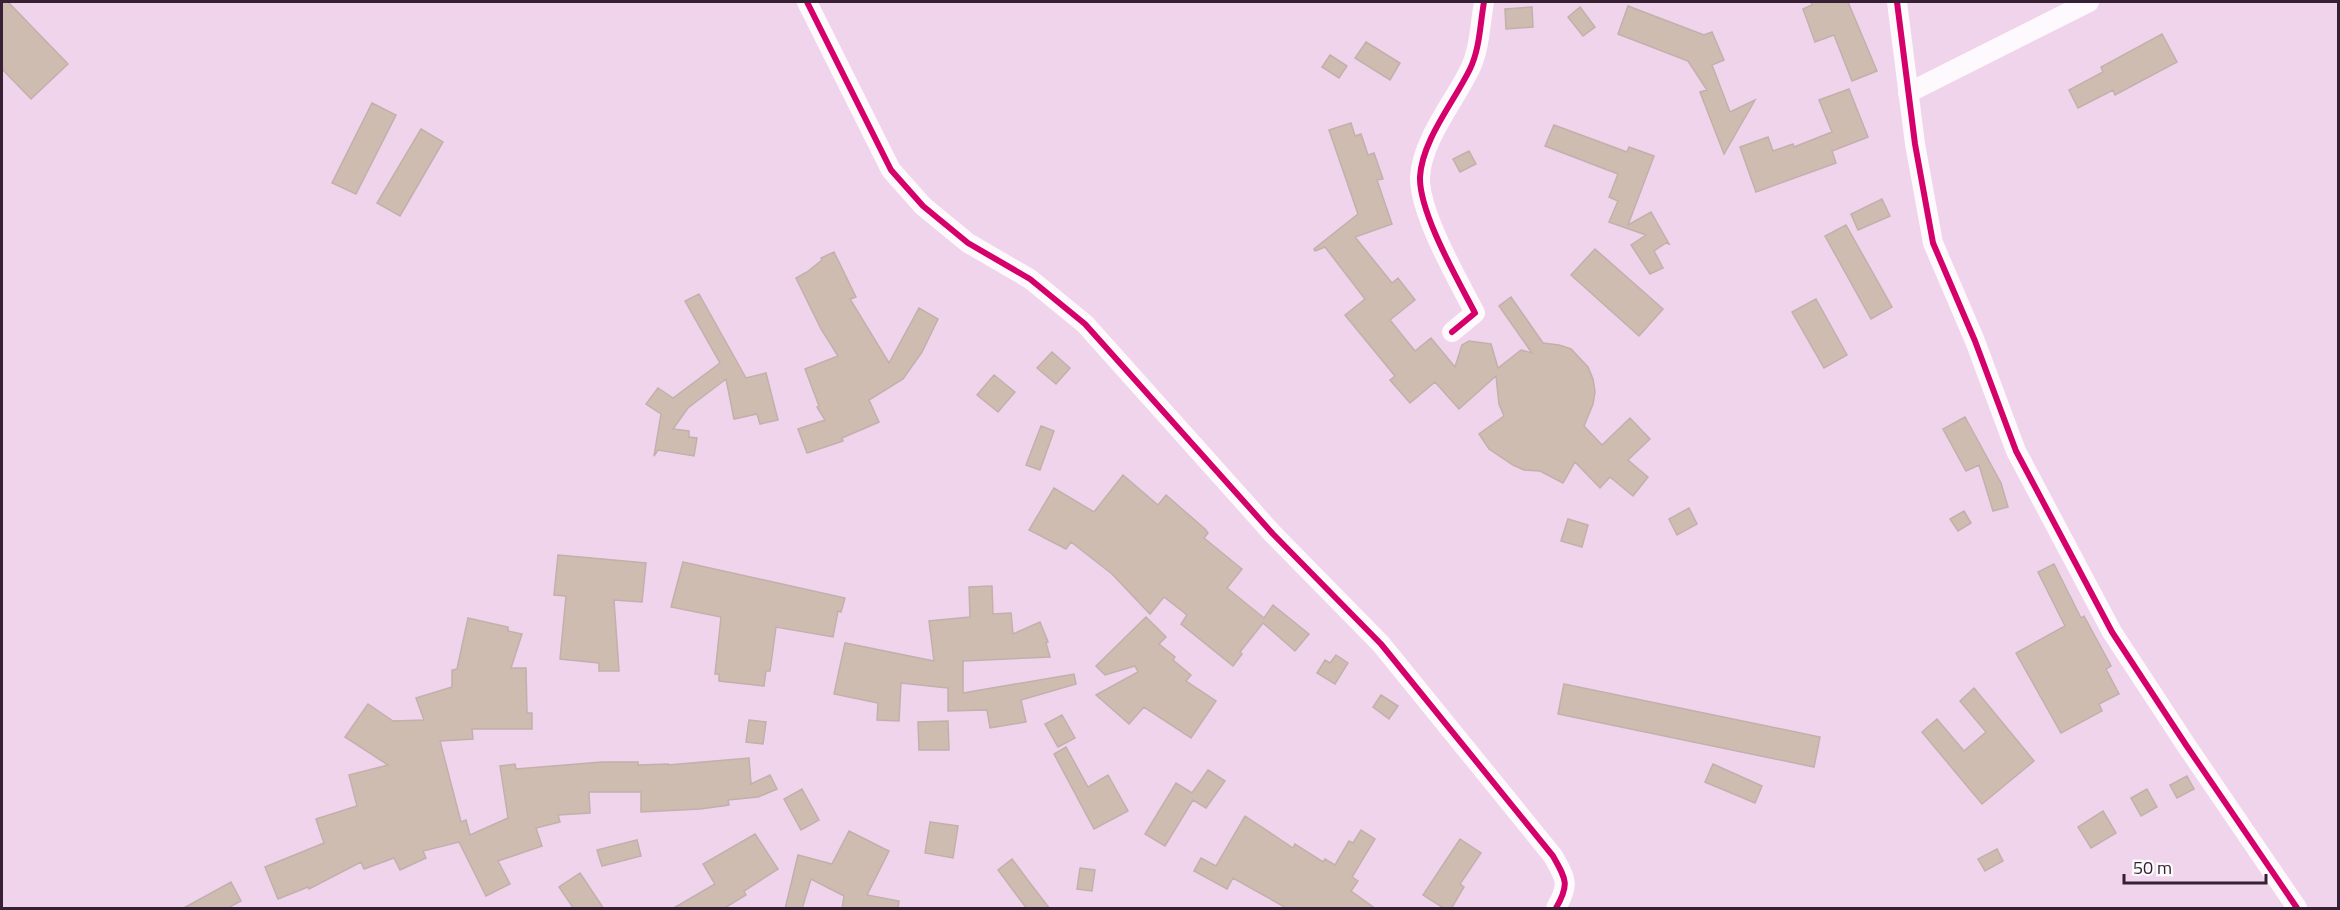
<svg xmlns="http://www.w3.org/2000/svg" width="2340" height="910" font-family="'Titillium Web',sans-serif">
<rect width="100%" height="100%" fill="#efd4eb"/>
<path fill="#cfbcb1" stroke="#c1b0ac" stroke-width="1.5" d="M2,2h6l60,62 -37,35 -29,-30z
M1811,2h37l29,69 -25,10 -18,-46 -19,7 -12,-33 9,-4z
M1628,6l76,29 8,-3 12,28 -12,5 18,47 25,-12 -31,54 -24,-62 7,-2 -19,-29 -70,-27z
M1532,7l1,20 -27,2 -1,-20z
M1580,7l15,20 -12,9 -15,-19z
M2162,34l15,28 -62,33 -2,-5 -35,18 -9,-18 34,-18 -2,-5z
M1366,42l34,21 -10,17 -35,-22z
M1330,55l17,11 -8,12 -17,-11z
M1849,89l19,48 -36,14 4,12 -80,29 -16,-45 28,-10 5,14 20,-7 1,3 38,-15 -13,-32z
M372,103l24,12 -40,79 -24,-11z
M1351,123l4,13 6,-2 7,21 6,-2 9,26 -6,1 15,44 -37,13 37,46 6,-5 17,22 -25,20 25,31 16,-13 24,29 7,-22 7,-4 22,3 7,24 23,-18 11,3 -33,-47 12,-9 32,46 16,2 12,4 17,18 5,12 2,13 -2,12 -9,22 18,19 28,-27 20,21 -22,21 20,17 -15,19 -23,-19 -10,11 -25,-26 -12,21 -23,-12 -16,-1 -11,-5 -24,-16 -10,-15 25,-18 -5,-12 -3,-28 -37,33 -24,-27 -25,21 -20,-23 5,-4 -50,-61 20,-16 -40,-52 -10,4 -1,-2 44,-35 -29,-84z
M1554,125l73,27 2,-5 25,9 -26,69 23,-13 18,32 -3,-1 -12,8 9,17 -13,6 -19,-29 15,-10 -37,-13 9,-21 -9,-4 9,-23 -73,-28z
M421,129l22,13 -43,74 -23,-13z
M1469,151l7,13 -16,8 -7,-13z
M1882,199l8,17 -32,14 -7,-16z
M1846,225l46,82 -21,12 -46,-83z
M1595,249l68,60 -24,27 -68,-61z
M834,252l22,45 -6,2 39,64 30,-55 19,11 -16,33 -19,27 -34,21 10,22 -37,16 1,3 -36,12 -9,-24 27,-9 -8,-13 2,-1 -14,-37 33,-13 -17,-27 -25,-51 11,-6 15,-12 -1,-2z
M699,294l47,84 20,-5 12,47 -18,4 -3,-10 -23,5 -8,-40 -38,29 -15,21 16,2v6l8,1 -3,18 -36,-6 -4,6 7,-42 -15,-10 12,-16 15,10 47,-35 -35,-62z
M1816,299l31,56 -23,13 -32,-56z
M1052,352l18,16 -14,16 -19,-16z
M994,375l21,17 -17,20 -21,-17z
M1965,417l36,66 7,24 -15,4 -14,-46 -13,6 -23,-42z
M1041,426l13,5 -14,39 -14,-5z
M1123,475l35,30 8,-10 39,34 3,4 -4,5 38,31 -15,19 37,30 9,-13 36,29 -14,17 -32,-28 -23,29 2,2 -9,12 -52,-42 6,-9 -23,-18 -14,17 -38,-40 -41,-32 -5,7 -37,-19 25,-42 40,24z
M1689,508l8,16 -20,11 -8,-16z
M1964,511l7,12 -13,8 -8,-12z
M1568,519l20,6 -6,22 -21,-6z
M558,555l88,8 -4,39 -28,-2 5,71h-20v-8l-39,-4 6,-63 -12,-1z
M683,562l162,36 -4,14 -3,-1 -5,26 -57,-10 -6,44h-4l-2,15 -45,-5v-7h-4l6,-57 -50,-10z
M2054,564l27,54 3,-2 27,50 -5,3 13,25 -20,10 3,7 -41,22 -45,-80 49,-27 -27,-54z
M992,586l1,28 18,-1 2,21 27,-12 8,20 -2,1 4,14 -87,4v32l111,-19 2,10 -55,16 5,22 -36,6 -3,-18 -39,1v-23l-47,-5 -2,38 -22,-1 1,-17 -44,-9 11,-51 89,18 -5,-40 41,-4 -1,-30z
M1146,617l20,20 -7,7 16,13 -2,3 18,15 -5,6 30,20 -25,37 -47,-31 -15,17 -33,-29 42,-23 -3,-6 -30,9 -9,-9z
M468,618l40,9v4l14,3 -11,34h15l1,45h5v16h-60l1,10 -33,2 21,81 5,-2 4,15 38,-17 -8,-52 15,-2 1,5 86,-7h36v3l30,-1v1l81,-7 2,26 19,-9 7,14 -19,8 -30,3 1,5 -29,4 -59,3v-20h-52l1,21 -32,2 2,7 -24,6 6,18 -44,15 12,23 -24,12 -27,-54 -36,9 3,7 -26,12 -6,-12 -30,11 -3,-7 -52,27 -1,-2 -30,12 -13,-32 59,-24 -8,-24 41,-13 -8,-31 39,-10 -43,-28 23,-33 25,17 31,-1 -8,-22 36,-11v-17l5,-1z
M1336,655l12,8 -13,21 -18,-11 8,-13 5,3z
M1564,684l256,53 -6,30 -256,-53z
M1974,688l60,73 -52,43 -60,-72 15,-13 27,32 22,-19 -26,-31z
M1381,695l17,11 -9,13 -16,-12z
M1062,715l13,23 -17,9 -13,-23z
M749,720l17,2 -3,22 -17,-2z
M948,721l1,29h-30l-1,-28z
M1066,747l22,40 20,-12 20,36 -34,18 -40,-75z
M1713,764l49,22 -7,17 -50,-21z
M1208,770l17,11 -19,27 -13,-8 -28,46 -20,-12 31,-51 16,10z
M2187,776l7,13 -17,9 -7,-13z
M802,789l17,31 -18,10 -17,-31z
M2147,789l10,18 -16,9 -10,-18z
M2103,811l13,22 -25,15 -13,-21z
M1245,816l48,32 2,-4 28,18 2,-3 10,6 14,-24 4,2 8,-13 14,9 -23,38 6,4 -7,10 25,18h-88l-55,-31 -6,11 -33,-18 7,-13 15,8z
M930,822l28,4 -5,32 -28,-5z
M849,831l40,20 -22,44 32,6 -1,8h-56l2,-13 -33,-17 -9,30h-17l13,-54 34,9z
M755,834l23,35 -34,22 2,4 -23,14h-51l43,-25 -12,-20z
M1460,839l21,14 -21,31 4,3 -13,22h-6l-22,-14z
M637,840l4,16 -39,10 -5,-16z
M1997,849l6,12 -18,10 -7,-12z
M1012,859l18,24 20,26h-23l-29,-39z
M1080,868l15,2 -3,21 -15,-2z
M580,873l24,36h-30l-15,-22z
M231,882l10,19 -15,8h-44z"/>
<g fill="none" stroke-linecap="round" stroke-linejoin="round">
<path stroke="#fdf9fc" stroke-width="20" d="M807,2l84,168 32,36 45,37 62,36 55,45 188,210 108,110 172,212c13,23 17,28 3,52
M1897,2l18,142 18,99 42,98 41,110 96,181 74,113 111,163
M1908,93l181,-91
M1452,332l23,-19c-17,-33 -56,-100 -55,-136 2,-37 34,-75 50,-108 10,-21 10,-45 14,-67"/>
<g stroke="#fcfcfc" stroke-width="10">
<path id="cycleway" d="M807,2l84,168 32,36 45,37 62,36 55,45 188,210 108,110 172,212c13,23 17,28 3,52
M1897,2l18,142 18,99 42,98 41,110 96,181 74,113 111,163
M1452,332l23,-19c-17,-33 -56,-100 -55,-136 2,-37 34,-75 50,-108 10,-21 10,-45 14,-67"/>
</g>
<use href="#cycleway" stroke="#d6006c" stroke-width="6"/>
</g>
<rect width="2340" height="910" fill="none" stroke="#372034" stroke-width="6"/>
<path d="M2124 874v9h142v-9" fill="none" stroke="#372034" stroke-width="3"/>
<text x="2133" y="874" font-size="18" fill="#372034" stroke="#fcfcfc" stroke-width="4.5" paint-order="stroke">50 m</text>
</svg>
